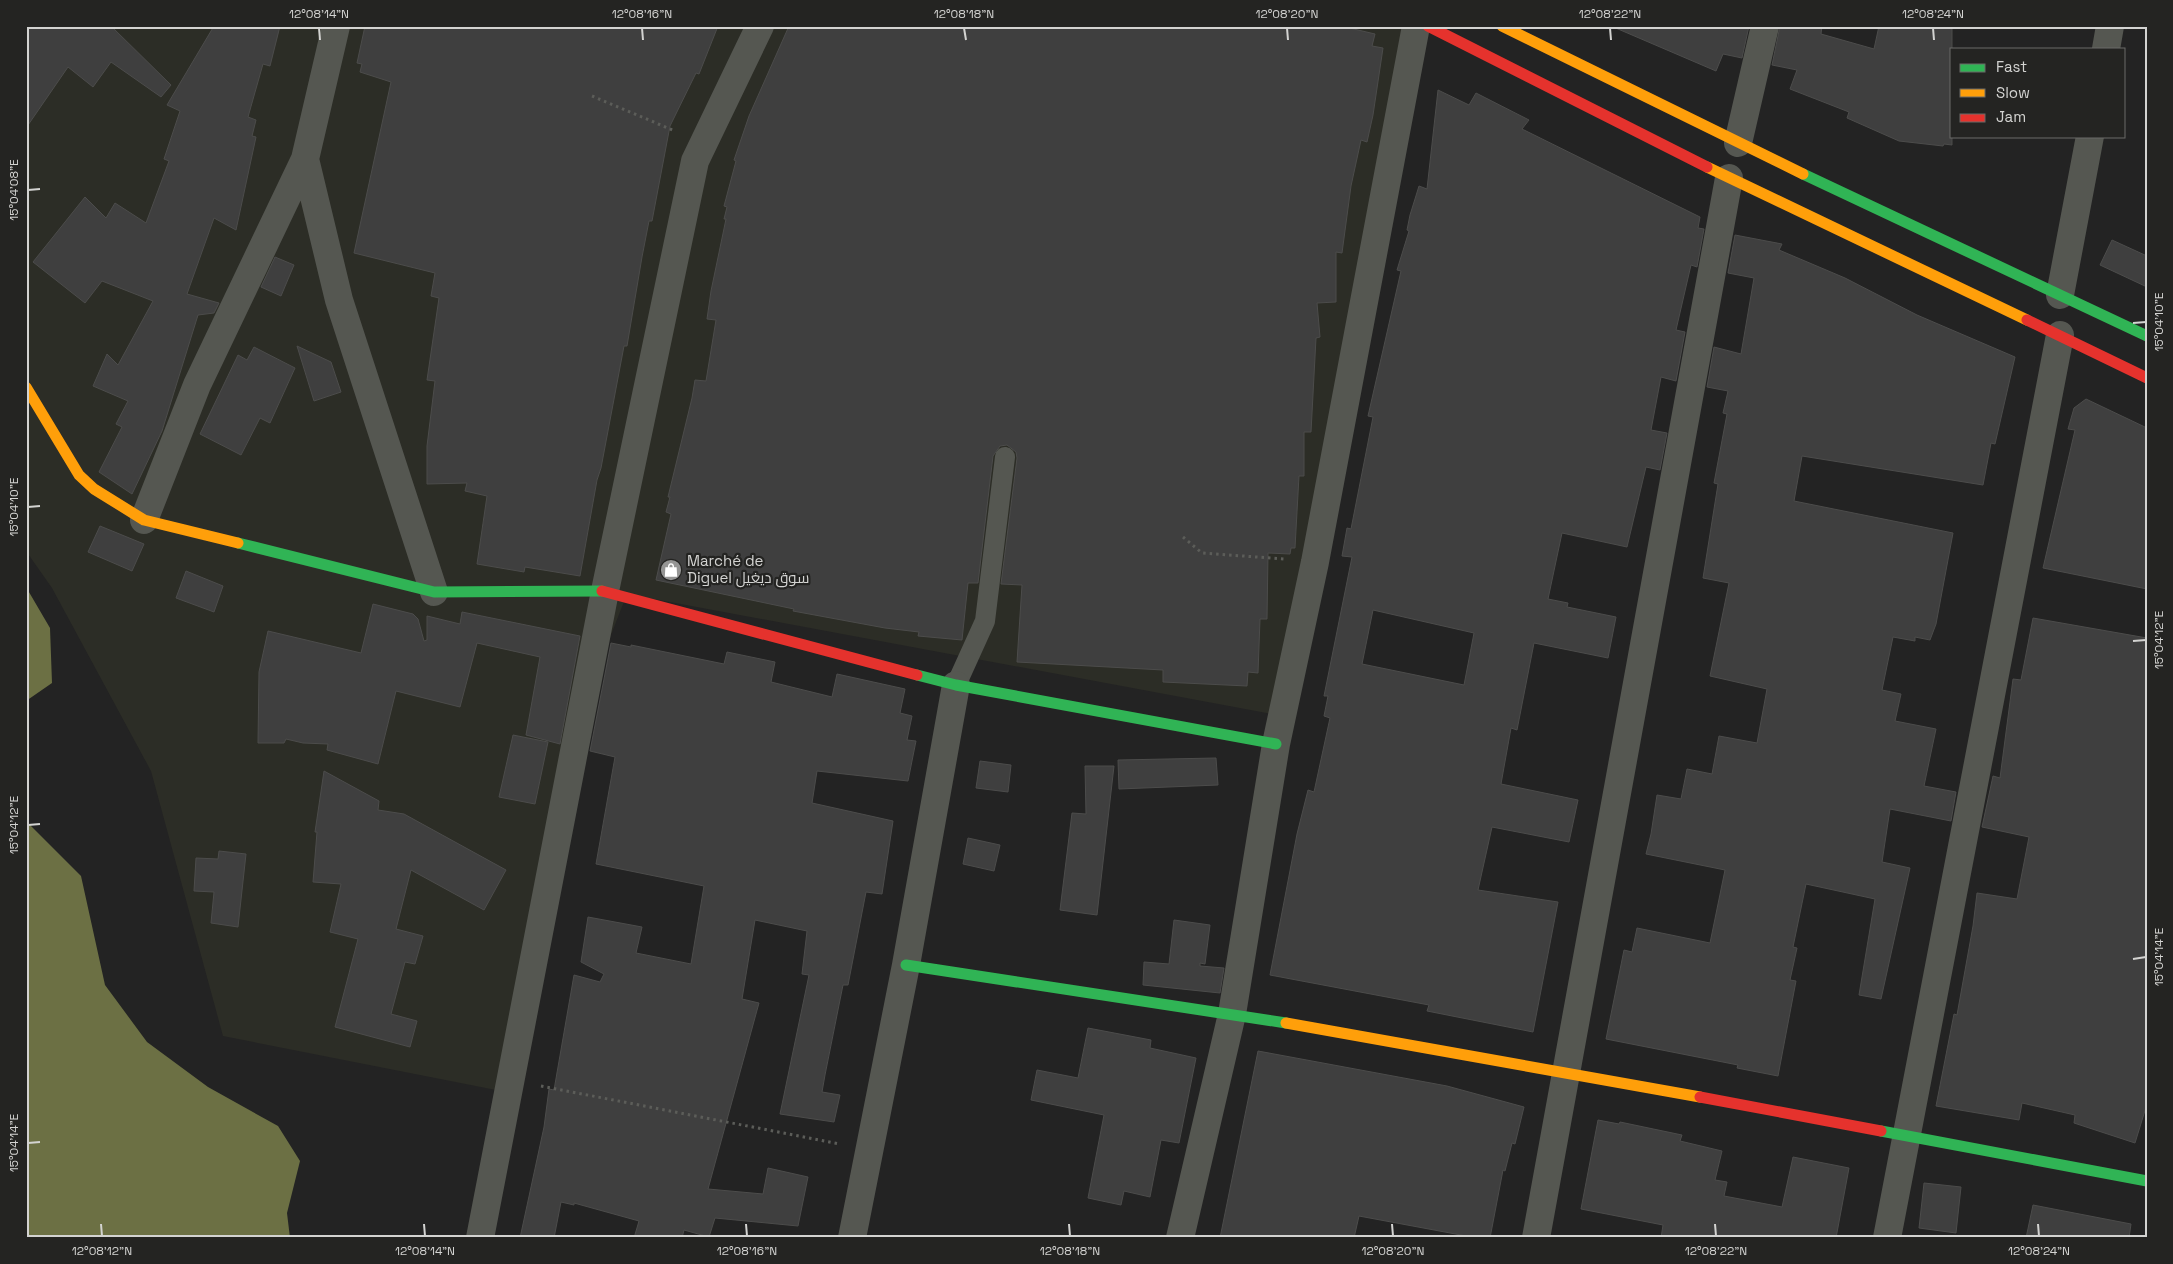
<svg xmlns="http://www.w3.org/2000/svg" width="2173" height="1264" font-family="'Space Grotesk',Cairo,sans-serif">
<rect width="100%" height="100%" fill="#232323"/>
<path fill="#2c2d26" d="M26,26h1393l-147,688 -645,-120 -18,46 -98,453 -288,-57 -72,-265 -99,-183 -26,-37z"/>
<path fill="#6c7044" d="M26,587l24,41 2,55 -26,18z
M26,821l55,55 24,109 42,57 61,45 70,39 22,35 -13,52 3,25h-264z"/>
<path fill="#3f3f3f" stroke="#4c4c4b" fill-rule="evenodd" d="M26,26h85l60,59 -10,12 -50,-35 -18,25 -25,-20 -42,61z
M214,26h66l-10,40 -7,-2 -15,53 8,3 -4,16 4,1 -20,93 -22,-12 -27,76 32,9 -5,10 -16,2 -36,116 -30,63 -33,-22 23,-45 -6,-3 12,-23 -35,-15 14,-32 11,11 35,-64 -51,-20 -17,22 -52,-41 52,-65 21,21 9,-15 31,20 23,-62 -5,-2 16,-48 -13,-6z
M365,26h353l-19,48 -3,-1 -26,53 -18,95h-3l-7,36 -15,89h-3l-23,122 -4,12 -17,96 -55,-9 -1,5 -47,-8 10,-68 -22,-5 2,-8 -40,1v-38l8,-65 -8,-1 12,-82 -8,-2 4,-23 -81,-20 37,-171 -31,-10 2,-8 -5,-1z
M789,26h552l34,8 -3,12 11,2 -10,67 -6,27 -6,-2 -10,46 -9,67 -6,-1v50l-19,1 3,34 -4,1 -5,94h-7v44h-5l-4,72h-4l-1,6 -22,-1 -1,66h-7l-2,54 -10,-1 -1,14 -84,-4v-12l-146,-8 5,-77 -21,-1 16,-126 -1,-6 -9,-7 -7,1 -7,10 -15,127h-10l-6,57 -44,-4 1,-4 -34,-4 -92,-17 1,-2 -138,-29 15,-66 -5,-2 4,-15h-2l24,-99 3,-18 11,1 10,-61 -9,-1 4,-28 15,-72h-2l3,-12 -3,-1 12,-45 -2,-1 15,-44z
M1611,26h138l-7,32 -19,-4 -7,17z
M1780,26h42l-1,8 53,15 5,-23h73v119l-8,-1 -1,2 -44,-5 -52,-23 2,-6 -59,-23 7,-19 -25,-5z
M1438,90l31,15 7,-12 53,27 -7,9 178,88 -2,11 6,1 -7,38 -6,-2 -15,65 9,2 -9,49 -15,-4 -10,53 16,3 -7,37 -14,-3 -19,80 -65,-14 -14,66 20,4 -1,4 49,10 -8,41 -74,-15 -17,87 -6,-2 -10,56 77,16 -9,42 -77,-15 -14,63 80,12 -25,130 -106,-21 2,-6 -159,-30 27,-141 11,-44 6,2 16,-74 -6,-2 4,-20h-4l28,-139 -10,-1 5,-28 4,1 22,-112 -5,-1 33,-145 -4,-1 12,-39 -2,-1 3,-15 9,-29 8,3zM1373,610l101,23 -10,52 -102,-21z
M1735,235l47,9 -3,6 66,28 72,37 98,42 -20,87 -4,-1 -8,42 -181,-29 -8,45 159,32 -17,91 -6,16 -15,-3v4l-22,-4 -11,53 19,4 -6,27 41,8 -12,57 32,6 -5,29 -61,-12 -8,53 28,6 -29,131 -22,-4 16,-96 -69,-15 -13,63 4,1 -7,32 6,1 -18,95 -41,-8 1,-3 -132,-26 18,-89 8,2 5,-24 73,15 15,-73 -79,-16 5,-20 6,-39 24,4 6,-30 25,5 7,-38 38,7 10,-54 -57,-13 19,-93 -26,-5 15,-94 -4,-1 13,-69 -4,-1 5,-22 -21,-4 7,-40 27,7 13,-76 -26,-5z
M2112,240l35,16v31l-47,-22z
M275,257l19,8 -13,31 -20,-9z
M297,346l34,16 10,30 -27,9z
M254,347l41,21 -25,55 -10,-5 -19,37 -41,-21 38,-79 9,5z
M2086,399l61,29v161l-104,-21 32,-138 -7,-1 6,-21z
M100,526l44,18 -12,27 -44,-19z
M186,571l37,15 -9,26 -38,-14z
M373,604l40,10 5,5 6,22 3,-1v-24l33,8 2,-12 118,24 -20,108 -34,-9 14,-78 -63,-14 -17,64 -64,-16 -18,73 -51,-14 1,-6 -25,-1 -17,-4 -2,4h-26l1,-71 9,-41 93,22z
M2033,618l114,20v466l-12,39 -61,-20 1,-8 -53,-12 -3,17 -83,-14 18,-92 3,1 16,-89 4,-33 40,6 12,-62 -47,-10 11,-51 7,2 13,-99 8,1z
M611,643l20,4v-2l93,19 3,-12 48,10 -4,20 61,15 5,-23 68,15 -5,24 12,3 -5,24 9,1 -8,40 -91,-10 -5,32 81,18 -11,73 -16,-2 -18,93h-5l-18,90 -3,17 18,3 -6,27 -54,-8 29,-139 -7,-1 5,-43 -52,-11 -13,79 17,4 -51,186 55,5 5,-26 40,9 -10,49 -83,-8 -6,19 -25,-7 -2,8h-48l5,-17 -65,-18v2l-13,-3 -7,36h-34l24,-111 5,-38 5,1 20,-115 26,7 4,-8 -23,-12 7,-45 54,10 -6,26 55,11 13,-78 -108,-22 19,-107 -25,-6z
M513,735l35,7 -13,62 -36,-7z
M1216,758l2,27 -99,4 -1,-29z
M980,761l31,4 -3,27 -32,-4z
M1085,766h29l-17,149 -37,-5 12,-97 14,1z
M324,771l55,30 -1,9 26,4 102,56 -22,40 -73,-40 -15,59 27,7 -8,28 -10,-2 -14,52 26,7 -7,26 -75,-20 23,-88 -28,-7 11,-48 -28,-2 4,-50h-2z
M968,838l32,7 -6,26 -31,-7z
M219,851l27,3 -8,73 -27,-4 3,-31 -20,-1 2,-33 22,1z
M1174,920l36,5 -5,39 -5,-1v3l24,2 -4,25 -77,-8 1,-23 25,2z
M1088,1028l63,12 -1,8 46,10 -17,85 -18,-3 -11,57 -26,-6 -3,14 -33,-7 16,-83 -73,-15 6,-30 41,8z
M1258,1051l189,35 77,21 -9,37 -3,-1 -7,28 -2,-1 -13,68h-13l-118,-22 -5,22h-134z
M1598,1120l21,4 1,-2 62,13 -2,6 42,10 -7,29 12,2 -3,14 58,11 11,-50 56,11 -13,70h-175l2,-13 -82,-16z
M1924,1183l37,4 -5,46 -37,-5z
M2033,1205l98,19 -2,14h-103z"/>
<g fill="none" stroke-linecap="round" stroke-linejoin="round">
<path stroke="#5c5d59" stroke-width="3" stroke-dasharray="2.5 4" stroke-linecap="butt" d="M592,96l83,35
M1183,537l19,16 82,6
M541,1086l299,58"/>
<path stroke="#555751" stroke-width="20" d="M956,685l29,-64 20,-164"/>
<path stroke="#555751" stroke-width="28" d="M2106,49l4,-23
M1738,143l27,-117
M305,159l34,141 95,292
M2060,295l30,-159
M144,520l53,-135 108,-226 31,-133
M480,1238l125,-647 90,-430 65,-135
M852,1238l54,-273 50,-280
M1180,1238l52,-224 44,-270 39,-182 101,-536
M1536,1238l193,-1060
M1887,1238l173,-903"/>
<path stroke="#30b455" stroke-width="11" d="M1803,174l344,162
M238,543l196,49 168,-1
M917,675l39,10 320,59
M906,965l380,58
M1881,1131l266,50"/>
<path stroke="#ff9f0a" stroke-width="11" d="M1502,26l301,148
M1707,167l320,153
M26,387l53,88 15,14 50,31 94,23
M1286,1023l414,74"/>
<path stroke="#e5322d" stroke-width="11" d="M1428,26l279,141
M2027,320l120,58
M602,591l315,84
M1700,1097l181,34"/>
</g>
<path fill="none" stroke="#d3d3d1" stroke-width="2" d="M319,28l1,12M642,28l1,12M964,28l2,12M1287,28l1,12M1610,28l1,12M1933,28l1,12M28,190l12,-1M2133,323l13,-1M28,507l12,-1M2133,641l13,-1M28,825l12,-1M2133,959l13,-2M28,1143l12,-1M101,1224l1,12M424,1224l1,12M746,1224l1,12M1069,1224l1,12M1392,1224l1,12M1715,1224l1,12M2038,1224l1,12"/>
<defs>
<g id="shop-disc" transform="scale(1.125)"><circle r="9.5" fill="#959594" stroke="#242422"/><path d="M-5-2.5h2.3a2.7 3.5 0 0 1 5.4 0H5L5.5 6h-11ZM-1.5-2.5h3a1.5 2.3 0 0 0-3 0Z" fill="#fff"/></g>
</defs>
<g fill-rule="evenodd">
<use href="#shop-disc" x="671" y="570"/>
</g>
<g text-anchor="middle" stroke-width="4.5" stroke-linejoin="round" paint-order="stroke">
<g font-size="15" fill="#d3d3d1" stroke="#242422" text-anchor="start">
<text x="687" y="566">Marché de<tspan x="687" dy="17">Diguel سوق ديغيل</tspan></text>
</g>
</g>
<rect width="2173" height="1264" fill="none" stroke="#242422" stroke-width="55"/>
<rect x="1950" y="48" width="175" height="90" fill="#242422" stroke="#6a6a68"/>
<rect x="1960" y="64" width="25" height="8" fill="#30b455" stroke="#6a6a68"/>
<text x="1996" y="72" font-size="15" fill="#d3d3d1">Fast</text>
<rect x="1960" y="89" width="25" height="8" fill="#ff9f0a" stroke="#6a6a68"/>
<text x="1996" y="98" font-size="15" fill="#d3d3d1">Slow</text>
<rect x="1960" y="114" width="25" height="8" fill="#e5322d" stroke="#6a6a68"/>
<text x="1996" y="122" font-size="15" fill="#d3d3d1">Jam</text>
<rect x="28" y="28" width="2118" height="1208" fill="none" stroke="#d3d3d1" stroke-width="2"/>
<g font-size="12" text-anchor="middle" fill="#d3d3d1">
<text x="319" y="18">12°08'14"N</text>
<text x="642" y="18">12°08'16"N</text>
<text x="964" y="18">12°08'18"N</text>
<text x="1287" y="18">12°08'20"N</text>
<text x="1610" y="18">12°08'22"N</text>
<text x="1933" y="18">12°08'24"N</text>
<text transform="translate(14 190) rotate(-90)" y="4">15°04'08"E</text>
<text transform="translate(2159 322) rotate(-90)" y="4">15°04'10"E</text>
<text transform="translate(14 507) rotate(-90)" y="4">15°04'10"E</text>
<text transform="translate(2159 640) rotate(-90)" y="4">15°04'12"E</text>
<text transform="translate(14 825) rotate(-90)" y="4">15°04'12"E</text>
<text transform="translate(2159 957) rotate(-90)" y="4">15°04'14"E</text>
<text transform="translate(14 1143) rotate(-90)" y="4">15°04'14"E</text>
<text x="102" y="1255">12°08'12"N</text>
<text x="425" y="1255">12°08'14"N</text>
<text x="747" y="1255">12°08'16"N</text>
<text x="1070" y="1255">12°08'18"N</text>
<text x="1393" y="1255">12°08'20"N</text>
<text x="1716" y="1255">12°08'22"N</text>
<text x="2039" y="1255">12°08'24"N</text>
</g>
</svg>
